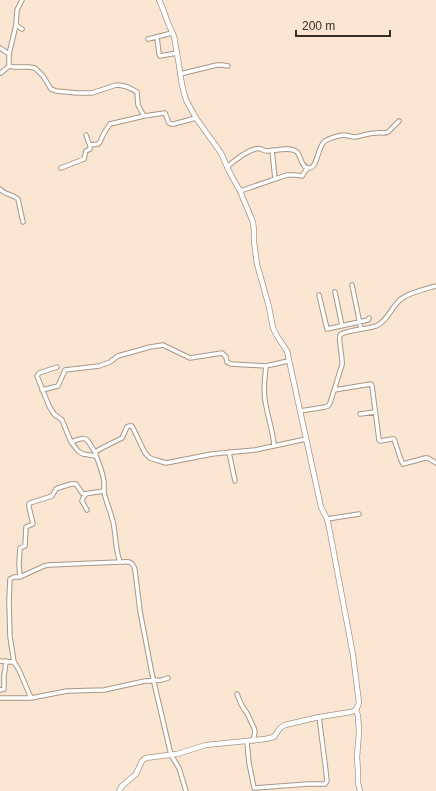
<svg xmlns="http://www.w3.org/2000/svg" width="436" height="791" font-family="Helvetica,sans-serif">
<rect width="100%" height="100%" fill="#fbe6d3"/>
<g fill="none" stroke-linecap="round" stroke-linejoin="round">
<g stroke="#a99684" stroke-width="5.5">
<path id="minor" d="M22,0l-5,10 -1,15 -7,29v12l5,1h15l6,1 8,8 8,13 5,2 21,2h15l24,-8c7,0 15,3 21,7l1,13 6,11 21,-3 4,10 2,1h3l22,-6
M16,25l6,4
M157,37l2,17 1,2 17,-3
M148,39l24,-6
M0,48l9,6
M1,73l8,-7
M180,74l37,-9h5l6,1
M86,135l2,6 2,4 8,-1 2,-2 4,-9 6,-9 34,-8
M272,150l3,29
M227,167c8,-7 18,-15 28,-18 6,-2 7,2 12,2 7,0 24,-5 30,1 4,4 4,16 12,16 9,0 8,-21 16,-27 5,-3 13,-5 18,-6 4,0 8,2 12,2 7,-1 14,-4 21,-4 4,-1 8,1 12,-1l11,-11
M61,168l23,-9 2,-8 4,-2v-4
M0,189c5,6 12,5 18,10l5,23
M240,191l47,-16h8l7,1 4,-6 2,-2
M352,285l9,44
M335,292l7,34
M319,295l8,34 41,-9 1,-2
M266,366c-1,11 -3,22 -1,34 2,15 8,30 9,46
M57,367l-18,6 -2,3 12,30 5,8 8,6 9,22 7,9 5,3 13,2
M42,390l16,-4 7,-16 34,-4 11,-4 8,-6 32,-9 13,-2 27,13 32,-5 4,4 1,5 4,2 35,2 22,-5
M334,390l37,-6 1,2 7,54 1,1 12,-2h2l7,21 2,4 22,-6h3l8,5
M300,411l25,-4 3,-1 2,-3 12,-38c1,-6 -4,-27 -2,-30 5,-5 29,-6 36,-9 11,-4 16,-20 25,-27 9,-7 25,-10 35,-13
M360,414l15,-2
M71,442c17,-7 15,-4 24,10
M229,452l6,29
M86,494l-3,4 -1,3 5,9
M327,519l32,-5
M20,577l24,-11 4,-1 72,-3
M0,661l14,1
M0,690l4,-1v-14l1,-5 1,-9
M237,694l4,10 7,11 6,13 1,4 -2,9
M0,698h31l-12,-28 -5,-8 -4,-25 -1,-36 1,-22 4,-2h6l-1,-13 1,-16 5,-2 1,-19 7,-3 -4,-17v-3l1,-1 22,-7 4,-7 2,-1 13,-4h5l6,9 2,1 20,-3
M31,698l36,-7 37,-1 41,-9 17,-1 6,-2
M247,742l2,21 5,25 14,-1 40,-3h17l2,-3 -2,-18 -6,-46
M186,791l-7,-23 -8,-13 -8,-34 -11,-47 -12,-63 -5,-41c-3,-10 -6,-8 -15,-8 -5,-13 -4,-27 -7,-40 -2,-10 -7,-20 -9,-30 0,-3 0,-7 0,-10 -1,-10 -6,-20 -9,-30l7,-4 20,-10 5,-11 2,-1h3l13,27 5,5 6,2 10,3 46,-9 43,-4 51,-11"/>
</g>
<g stroke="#a99684" stroke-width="6">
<path id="tertiary" d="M356,710l2,6 1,16 -2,25 1,15v11l2,8
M119,791l3,-5 14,-12 6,-13 4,-3 7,-1 24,-3 29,-9 59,-6 9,-2 6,-9 5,-3 34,-8 32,-5 5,-2 3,-7 -6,-48 -24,-128 -2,-8 -6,-12 -34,-156 -10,-15 -4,-8 -4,-21 -12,-43 -3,-22v-11l-1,-9 -13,-31 -11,-20 -8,-18 -25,-35 -10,-18 -4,-15 -3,-20 -5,-29 -6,-13 -5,-14 -4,-9"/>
</g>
<use href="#minor" stroke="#fff" stroke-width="3.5"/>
<use href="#tertiary" stroke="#fff" stroke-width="4.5"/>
</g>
<path d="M296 30v6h94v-6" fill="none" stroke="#362e27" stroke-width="2"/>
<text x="302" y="30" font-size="12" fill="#362e27" stroke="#fbe6d3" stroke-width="3" paint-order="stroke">200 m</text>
</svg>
